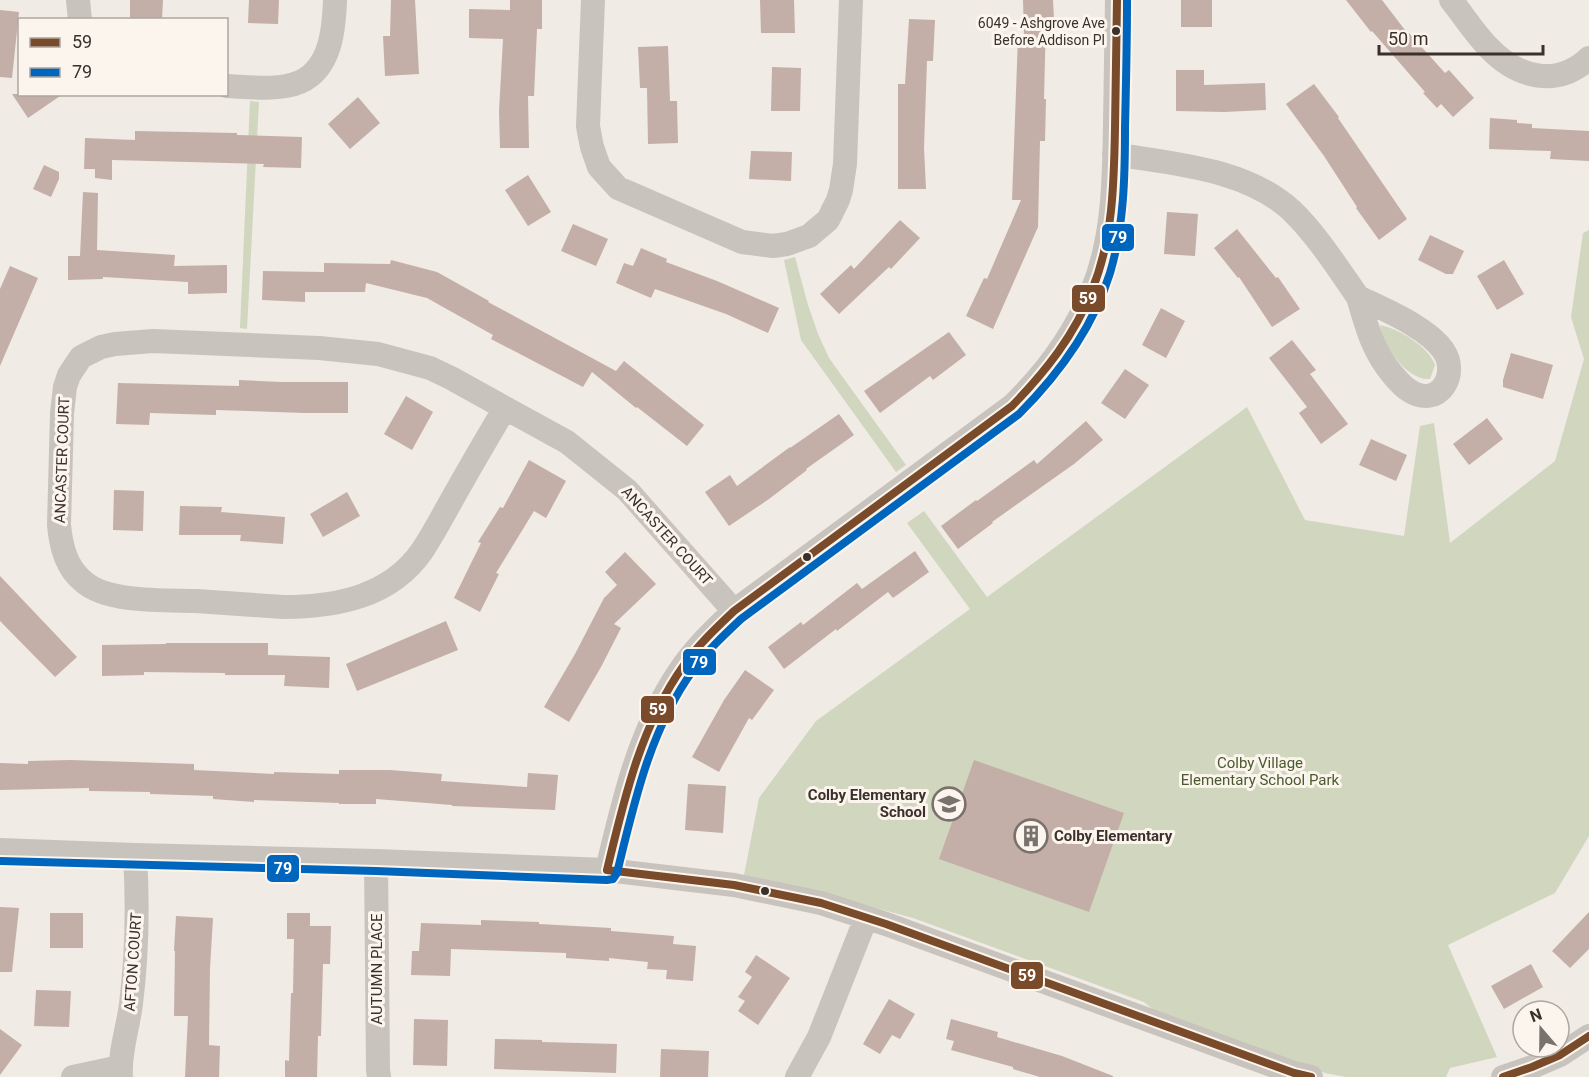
<svg xmlns="http://www.w3.org/2000/svg" width="1589" height="1077" font-family="Roboto,sans-serif">
<rect width="100%" height="100%" fill="#f0ebe5"/>
<path fill="#d1d6bf" d="M250,101l9,1 -12,227 -7,-1z
M1589,230v606l-34,57 -107,52 49,112 -47,11 -4,9h-100l-21,-4 -170,-62 -11,-9 -231,-84 -119,-32 -50,-11 15,-77 57,-77 154,-112 -63,-86 17,-12 63,86 260,-190 58,113 99,16 16,-110 14,-3 16,120 105,-82 29,-102 -13,-42 12,-84z
M795,257l13,48 10,29 11,24 77,107 -10,7 -95,-132 -17,-80z
M1380,325c19,4 48,21 55,40l-5,14c-23,2 -48,-34 -50,-54z"/>
<path fill="#c3afa7" d="M130,0h33l-1,20h-32z
M249,0h30l-1,24 -30,-1z
M391,0h24l4,74 -34,2 -2,-40h7z
M510,0h32v29h-5l-3,67h-6l1,52h-29l-1,-37 4,-72 -34,-1v-29l41,1z
M760,0h34l1,33h-34z
M1023,0h30l1,19h-8l-2,80h2l-1,42h-5l-2,86 -45,102 -27,-13 18,-38 3,1 34,-79h-9l6,-163h6z
M1181,0h31v27h-31z
M1346,0h36l26,34 1,-1 36,40 4,-3 25,28 -21,19 -12,-13 -4,4 -14,-15 2,-1 -53,-61 -1,1z
M0,10l19,2 -7,66 -12,-1z
M909,19l26,1 -2,41h-6l-3,87 2,41h-28v-105h7z
M668,46l2,55h7l1,42 -30,1 -1,-56h-7l-2,-41z
M772,67l29,1 -1,43h-29z
M1176,70h28v15l61,-2 1,27 -42,2 -48,-1z
M1314,84l25,33 -1,1 69,101 -28,21 -23,-32 1,-1 -33,-51 -38,-52z
M12,94h51l-35,24z
M358,97l22,26 -30,26 -22,-25z
M1490,118l27,2v3l15,1v4l57,3v30l-39,-2 1,-8 -62,-2z
M135,131l102,2v2l65,2 -1,31 -38,-1 1,-3 -152,-4v20l-17,-2v-9h-11l1,-31 50,2z
M751,151l41,1 -1,29 -42,-2z
M44,165l15,7v7l-8,18 -18,-8z
M528,175l23,37 -23,14 -23,-36z
M83,192l15,1 -1,57 78,5 -1,11 53,-1v28l-39,1v-12l-85,-5v2l-35,1v-24h12z
M1167,212l31,2 -3,42 -31,-2z
M900,220l20,18 -29,31 -2,-2 -50,47 -19,-20 31,-29 3,4z
M573,224l35,15 -12,27 -35,-15z
M1237,229l39,49 2,-1 22,32 -28,18 -33,-50 -1,1 -24,-30z
M1430,235l34,16 -11,23h-7l-28,-14z
M641,248l26,11 -1,3 51,19 62,27 -11,25 -42,-19 -71,-25 -4,9 -35,-15 8,-20 9,3z
M391,260l46,12 52,29 -1,1 128,69 8,-10 80,64 -17,21 -50,-39 -1,1 -44,-36 -9,15 -92,-48 2,-4 -66,-37 -61,-15 -1,9h-60v10l-43,-2 1,-29 61,1v-9l66,1z
M1504,260l20,34 -27,16 -20,-34z
M10,266l28,12 -38,88v-77z
M1161,308l24,13 -19,37 -24,-13z
M949,332l17,23 -33,25 -3,-4 -50,37 -16,-22z
M1292,340l24,30 -6,4 38,50 -27,20 -22,-31 8,-6 -38,-49z
M1511,353l42,12 -10,34 -40,-12v-7z
M1125,369l24,16 -24,34 -24,-16z
M239,380l42,2h67v31h-44l-88,-3v5l-66,-2 -1,12 -33,-1 2,-41 121,3z
M406,396l27,16 -21,38 -28,-16z
M839,414l15,21 -48,34 1,1 -38,29 -40,27 -24,-34 25,-17 7,11 53,-39v1z
M1487,418l16,21 -34,26 -16,-21z
M1086,421l17,19 -29,24 -82,58 1,1 -35,26 -17,-23 35,-26 1,1 57,-41 3,4z
M1371,439l36,16 -11,26 -37,-16z
M529,460l37,21 -20,37 -12,-7 -38,62 3,1 -19,38 -26,-14 27,-55 -3,-1 22,-35 3,1z
M114,490l30,1 -1,40 -30,-1z
M347,492l13,24 -37,21 -13,-23z
M180,506l42,1 -1,5 64,5 -2,27 -43,-3 1,-6h-62z
M915,551l14,21 -36,26 -5,-6 -51,39 -1,-2 -52,40 -16,-22 33,-25 2,3 54,-42 5,6z
M625,552l31,32 -42,40 7,4 -20,39 -32,55 -25,-15 31,-53 29,-56 13,-13 -12,-13z
M0,576l77,81 -22,20 -55,-56z
M446,621l12,29 -101,41 -11,-27z
M166,643h102v12l62,2 -1,31 -45,-2 1,-11h-60v-2l-81,-1v3l-42,1v-31l64,-1z
M745,670l29,20 -22,30 -3,-2 -30,54 -27,-15 32,-57z
M70,760l124,4v6l80,4v-2l65,2v-4h51l52,4 -1,7 86,6 1,-14 30,2 -3,35 -103,-4v-1l-76,-6v5h-37v-1l-85,-3v2l-41,-3v-3l-63,-2v-2l-61,-1v-3l-89,2v-27l28,1v-3z
M974,760l150,53 -35,99 -150,-53z
M688,784l38,2 -3,47 -38,-3z
M0,907l19,1 -7,64h-12z
M1589,912v37l-19,19 -18,-17z
M50,913h33v35h-33z
M287,913h23v13h21l-1,38h-7l-2,72h-3l-1,41h-32v-17l4,1 2,-68h2l1,-54h-7z
M176,916l37,2 -3,50 -1,77 11,1 -1,31h-34l3,-61h-14l1,-65h-1z
M481,920l58,2v2l72,4v3l63,5 -1,8 23,2 -3,35 -27,-2 1,-9 -20,-1 1,-7 -39,-4v3l-43,-3v-5l-115,-4 -1,27 -39,-1 1,-24h7l2,-28 60,2z
M756,955l34,23 -32,47 -20,-14 7,-10 -7,-4 14,-20 -7,-5z
M1531,964l12,23 -39,22 -13,-23z
M36,990l35,1 -2,36 -35,-1z
M889,999l26,15 -15,25 -8,-4 -12,19 -17,-10z
M414,1019l34,1 -1,46 -34,-1z
M951,1019l47,13 -1,5 65,19 51,20v1h-73l-27,-8v-2l-62,-17 3,-9 -8,-2z
M0,1029l22,16 -22,30z
M495,1039l47,1v2l75,2 -1,29 -122,-4z
M661,1049l48,2 -1,26h-48z"/>
<g fill="none" stroke-linecap="round" stroke-linejoin="round">
<path stroke="#c9c3be" stroke-width="24" d="M78,0l2,20
M593,0l-5,126 2,11 2,10 7,20 19,21 124,54 31,4 14,-2 22,-8 19,-16 10,-20 3,-10 4,-26 6,-164
M1451,0c13,16 24,34 38,48 29,30 68,40 100,10
M226,86c24,1 53,5 74,-4 31,-14 34,-53 35,-82
M1114,154c59,10 131,14 177,56 26,25 46,57 67,87
M1358,297c25,12 69,30 85,53 17,24 -4,59 -33,41 -7,-4 -12,-10 -17,-16 -20,-23 -27,-50 -35,-78z
M153,341l166,7 59,6 52,14 21,10 54,30c-19,32 -37,63 -55,95 -9,16 -18,33 -28,48 -32,46 -86,56 -139,56 -29,-2 -58,-4 -87,-6 -31,-1 -88,2 -112,-19 -18,-14 -23,-36 -25,-57l3,-112 3,-26 4,-12 12,-18 20,-10 14,-3z
M505,408l62,34 60,48 107,121
M0,850l135,5 241,6 231,9 127,15 87,18 65,21 358,131 50,18 17,4
M376,861l2,209 1,7
M607,870c16,-68 32,-139 72,-198 15,-23 35,-42 55,-61l278,-205c34,-33 62,-71 80,-115 22,-53 22,-112 23,-167 1,-42 1,-83 2,-124
M73,1077l47,-10
M121,1077c-2,-24 7,-49 10,-73 6,-49 7,-99 4,-149
M797,1077l22,-40 47,-119
M1503,1077l29,-10 28,-12 29,-19"/>
<g stroke="#fbf5ee" stroke-width="12">
<path id="bus-1" d="M1117,0c-1,43 -1,85 -2,128 -1,55 -2,111 -23,162 -17,45 -47,82 -80,116l-278,205c-18,17 -36,34 -50,54 -43,60 -60,134 -77,205l127,15 87,18 65,21 408,149 17,4
M1503,1077l29,-10 28,-12 29,-19"/>
</g>
<g stroke="#fbf5ee" stroke-width="12">
<path id="bus-2" d="M0,861l376,10 231,9 6,-1 4,-6c17,-70 33,-144 77,-204 13,-18 30,-34 47,-50l278,-205c40,-40 74,-86 91,-141 14,-47 15,-96 15,-145 1,-42 2,-85 2,-128"/>
</g>
<use href="#bus-1" stroke="#7a4b2a" stroke-width="8"/>
<use href="#bus-2" stroke="#0065bd" stroke-width="8"/>
</g>
<defs>
<g id="school-ring" transform="scale(1.725)"><circle r="9.5" fill="#fbf5ee" stroke="#7a716c" stroke-width="1.5"/><path d="M0-5L7-2L0 1L-7-2ZM-4 1L0 2.5L4 1V4Q0 6-4 4Z" fill="#7a716c"/></g>
<g id="building-ring" transform="scale(1.725)"><circle r="9.5" fill="#fbf5ee" stroke="#7a716c" stroke-width="1.5"/><path d="M-4-6H4V6H1V3H-1V6H-4ZM-2.5-4.3h1.7v1.8h-1.7ZM.8-4.3h1.7v1.8H.8ZM-2.5-1h1.7V.8h-1.7ZM.8-1h1.7V.8H.8Z" fill="#7a716c"/></g>
</defs>
<g fill-rule="evenodd">
<use href="#school-ring" x="949" y="804"/>
<use href="#building-ring" x="1031" y="836"/>
</g>
<g fill="#3b302b" stroke="#fbf5ee" stroke-width="2">
<circle cx="1116" cy="31" r="5"/>
<circle cx="807" cy="557" r="5"/>
<circle cx="765" cy="891" r="5"/>
</g>
<g text-anchor="middle" stroke-width="6" stroke-linejoin="round" paint-order="stroke">
<g font-size="14" fill="#3b302b" stroke="#fbf5ee" text-anchor="end">
<text x="1105" y="28">6049 - Ashgrove Ave<tspan x="1105" dy="17">Before Addison Pl</tspan></text>
</g>
<g font-size="15" fill="#3b302b" stroke="#fbf5ee">
<text transform="translate(62 460) rotate(-88)" y="5">ANCASTER COURT</text>
<text transform="translate(667 536) rotate(48)" y="5">ANCASTER COURT</text>
<text transform="translate(133 962) rotate(-86)" y="5">AFTON COURT</text>
<text transform="translate(377 969) rotate(-90)" y="5">AUTUMN PLACE</text>
</g>
<g font-size="15" fill="#4a5a2e" stroke="#fbf5ee">
<text x="1260" y="768">Colby Village<tspan x="1260" dy="17">Elementary School Park</tspan></text>
</g>
<g font-size="15" font-weight="bold" fill="#3b302b" stroke="#fbf5ee" text-anchor="end">
<text x="926" y="800">Colby Elementary<tspan x="926" dy="17">School</tspan></text>
<text x="1054" y="841" text-anchor="start">Colby Elementary</text>
</g>
</g>
<g stroke="#fbf5ee" stroke-width="2">
<rect x="1101" y="223" width="34" height="29" rx="6" fill="#0065bd"/>
<rect x="1071" y="284" width="35" height="29" rx="6" fill="#7a4b2a"/>
<rect x="682" y="648" width="35" height="28" rx="6" fill="#0065bd"/>
<rect x="640" y="695" width="35" height="29" rx="6" fill="#7a4b2a"/>
<rect x="266" y="854" width="34" height="29" rx="6" fill="#0065bd"/>
<rect x="1010" y="961" width="34" height="29" rx="6" fill="#7a4b2a"/>
</g>
<g font-size="16" text-anchor="middle" font-weight="bold" fill="#fff">
<text x="1118" y="243">79</text>
<text x="1088" y="304">59</text>
<text x="699" y="668">79</text>
<text x="658" y="715">59</text>
<text x="283" y="874">79</text>
<text x="1027" y="981">59</text>
</g>
<rect x="18" y="18" width="210" height="78" fill="#fbf5ee" stroke="#aea6a0" stroke-width="1.5"/>
<rect x="30" y="38" width="30" height="9" fill="#7a4b2a" stroke="#aea6a0" stroke-width="1.5"/>
<text x="72" y="48" font-size="18" fill="#3b302b">59</text>
<rect x="30" y="68" width="30" height="9" fill="#0065bd" stroke="#aea6a0" stroke-width="1.5"/>
<text x="72" y="78" font-size="18" fill="#3b302b">79</text>
<g transform="translate(1541 1029) rotate(340)"><circle r="28" fill="#fbf5ee" stroke="#aea6a0" stroke-width="1.5"/>
<path d="M0-4.5L10 22L0 15L-10 22Z" fill="#7a716c"/>
<text y="-9" font-size="16" font-weight="bold" text-anchor="middle" fill="#3b302b">N</text>
</g>
<path d="M1379 45v9h164v-9" fill="none" stroke="#3b302b" stroke-width="3"/>
<text x="1388" y="45" font-size="18" fill="#3b302b" stroke="#fbf5ee" stroke-width="4.5" paint-order="stroke">50 m</text>
</svg>
